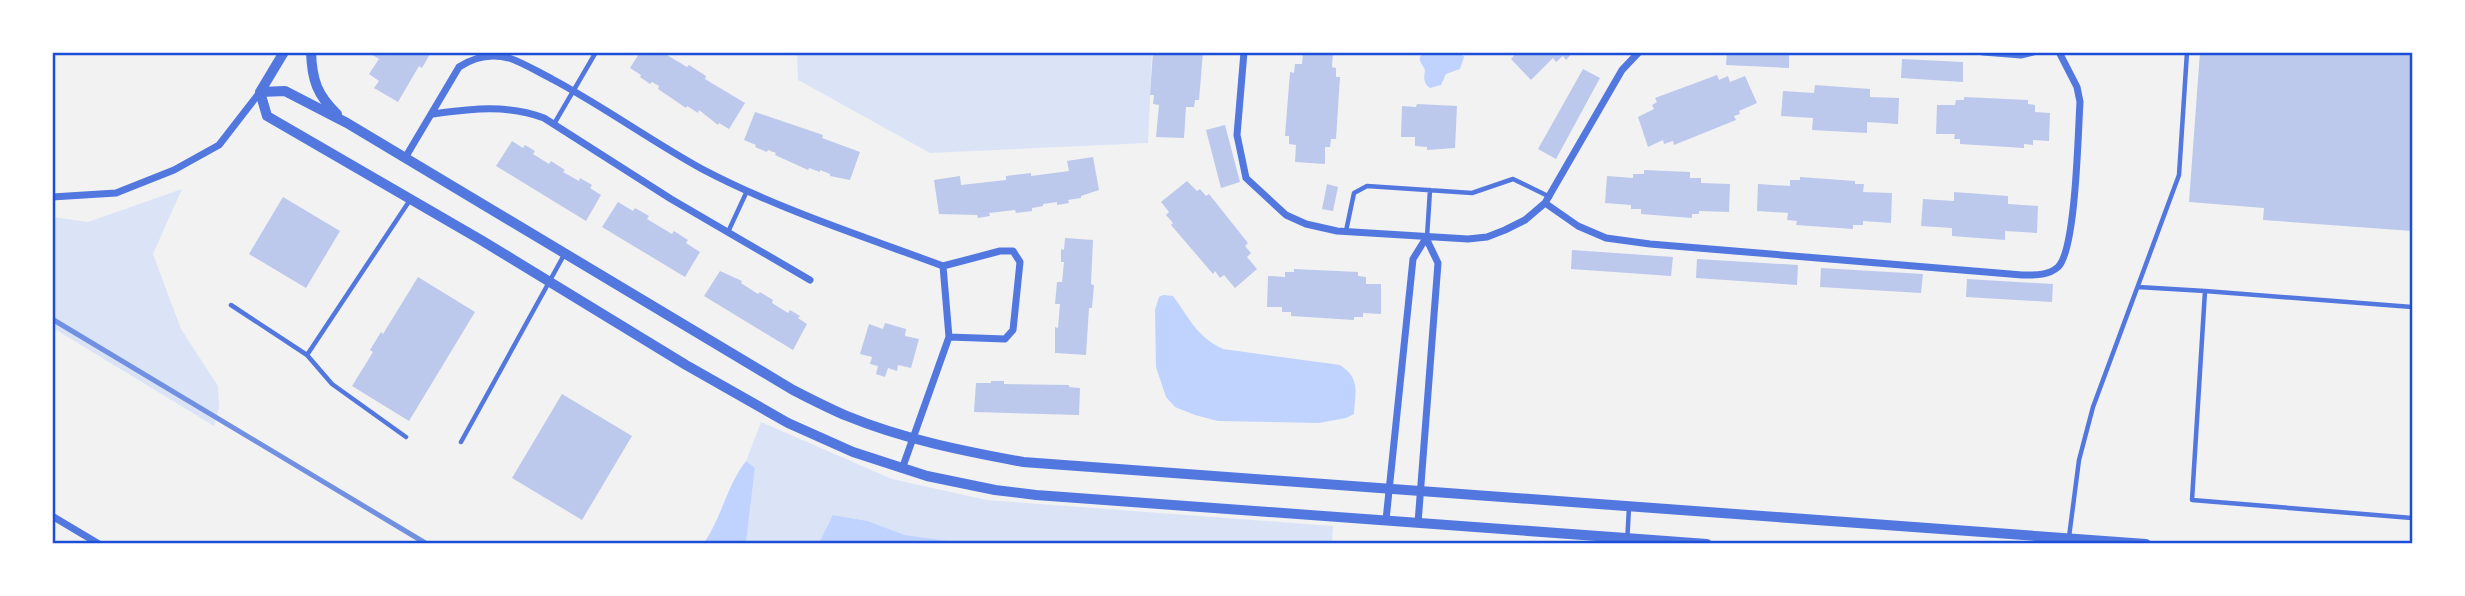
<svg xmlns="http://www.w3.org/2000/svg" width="2465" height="596" font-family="'PT Sans',sans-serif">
<rect width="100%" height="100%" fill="#f2f2f2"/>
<path fill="#dbe4f7" d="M797,53h355l-4,90 -218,10 -132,-73z
M182,189l-29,65 28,75 37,57 1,21 -5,19 -161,-98v-111l35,5z
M761,422l131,57 95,21 346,26 -1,17 -369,1 -58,-9 -37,-14 -34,-6 -15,28h-73l9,-75 -9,-7z"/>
<path fill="#bfd3fe" d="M1423,53h38l3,4 -4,12 -14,5 -5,11 -11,3c-7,-4 -6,-11 -5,-18 -3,-7 -9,-10 -2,-17z
M1163,295l10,1c17,23 23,40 50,53l117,16c21,14 15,27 14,49l-8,4 -27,5 -101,-2 -23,-6 -20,-8 -9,-10 -10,-30 -1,-57 4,-13z
M746,461l9,7 -9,75h-42c18,-26 22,-56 42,-82z
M833,515l35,6 37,14 58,8h-144z"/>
<path fill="#bdc9ec" d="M368,52h59l3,2 -8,14 -3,-2 -21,36 -24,-14 5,-7 -10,-7 10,-15z
M640,52h22l25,15 2,-2 17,11 -1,3 40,24 -16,26 -10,-6 -1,2 -19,-15 -1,3 -11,-7 -1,2 -28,-19 1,-3 -7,-4 -2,2 -10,-7 1,-2 -11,-7z
M1153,52h50l-4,48h-4l-1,7h-8l-2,31 -28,-1 3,-32 -6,-1 1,-9h-4z
M1303,52h30l-1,15 4,1v9h4l-4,62h-5l-1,8h-5v17l-30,-2 1,-17 -7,-1v-8h-4l5,-64 4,1 1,-9h7z
M1517,52h56l-7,8 -3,-4 -7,6 -3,-4 -22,22 -20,-21z
M1727,52h62v16l-63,-3z
M2200,52h212v179l-149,-11 1,-12 -75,-6z
M1902,59l61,3v20l-62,-4z
M1583,69l17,9 -44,81 -18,-10z
M1717,75l2,5 9,-4 2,6 15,-6 12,27 -18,8 1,3 -6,2 2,4 -62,25 -1,-4 -9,3 -1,-4 -15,7 -10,-30 16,-8 -2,-4 5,-3 -2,-4z
M1815,85l55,4v8l29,1 -1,26 -31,-2v11l-55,-3 1,-12 -32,-2 2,-25 31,2z
M1964,97l64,3v4l7,1v7l15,1 -1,28 -16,-1v5l-9,-1v4l-64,-4v-5h-6l1,-5h-19l1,-29h18l1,-5h8z
M1417,104l40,2 -2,42 -28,2v-3l-12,-1v-9h-14l1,-31 14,1z
M755,112l68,23 -1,3 38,14 -10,28 -20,-4v-2l-10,-4v2l-11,-4 -1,2 -33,-15 1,-2 -8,-3 -1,2 -12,-5 1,-2 -12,-5z
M1225,125l15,57 -19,6 -15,-58z
M512,141l11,7 2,-3 10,6 -2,3 16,10 2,-3 14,9 -2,2 16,9 1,-3 12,7 -2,3 11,7 -15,26 -90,-55z
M1093,157l6,33 -18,6v2l-13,2 1,3 -12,2v-3l-14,2v2l-11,2v3l-16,2 -1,-3 -26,3 1,3 -12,2 -1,-3 -38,-1 -5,-34 26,-4 1,9 45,-5v-4l25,-3v3l38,-5 -2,-10z
M1644,170l46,2v6h11v5l29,1 -1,28 -30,-1v3h-7v4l-51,-4v-5h-10v-4l-26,-2 2,-27 26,2v-4h11z
M1800,177l55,4v3h9l-1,8 29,1 -1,30 -28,-2v4h-10v4l-57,-4 1,-4 -10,-1 1,-7 -31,-2 1,-27 32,2v-6h10z
M1187,181l10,10 3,-2 6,7 3,-2 39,49 -3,3 6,7 -4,4 10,12 -22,19 -11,-13 -4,3 -5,-7 -2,3 -42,-49 2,-2 -7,-8 3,-3 -8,-10z
M1327,184l11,3 -5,24 -11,-2z
M1954,192l54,4v8l30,2 -1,27 -32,-2v9l-53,-4v-8l-31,-2 2,-27 31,2z
M283,197l57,34 -34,57 -57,-34z
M618,202l15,9 2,-3 14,8 -2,3 25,15 2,-3 14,9 -2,3 14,9 -15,25 -83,-50z
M1065,238l28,2 -2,44 3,1 -2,23h-3l-3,47 -31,-2v-26l3,1 2,-24h-5l2,-22h5l2,-20h-3v-13l3,1z
M1572,250l101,7 -2,19 -100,-7z
M1697,259l101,6 -1,20 -101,-7z
M1821,268l102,6 -2,19 -101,-6z
M1294,269l64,3v4l8,1v7h15v30l-18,-1v4h-9v3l-63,-4v-4h-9v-5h-15l1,-31 17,1v-5h9z
M720,271l22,10 -1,2 17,11 2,-2 13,8 -1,3 16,10 2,-3 10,6 -2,2 9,6 -14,26 -89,-54z
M418,277l57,35 -66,109 -57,-35 21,-34 -3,-2 11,-18 2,2z
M1967,279l86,5 -1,18 -86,-5z
M885,323l21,6 -1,7 14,3 -8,29 -13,-3 -1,6 -9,-3 -3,9 -9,-3 2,-8 -8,-2 2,-7 -12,-3 9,-30 14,5z
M991,381h13v3l65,1v2l11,1 -1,27 -105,-3 2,-29h15z
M562,394l70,42 -50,84 -70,-42z"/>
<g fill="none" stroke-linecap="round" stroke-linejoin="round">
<path stroke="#5277de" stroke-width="4.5" d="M554,124l42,-72
M1346,231l8,-38 13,-7 105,7 41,-14 37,18
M728,232l19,-41
M1427,237l3,-47
M2138,287l67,4 -13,209 220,18
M2205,291l207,16
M231,305l76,50 103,-155
M307,355l25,29 74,53
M461,442l103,-187
M2069,537l10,-77 14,-53 86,-232 8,-123
M1627,544l2,-37"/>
<path stroke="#5277de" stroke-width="7" d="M1244,52l-7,83 9,43 40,37 20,9 31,7 131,8 19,-2 18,-7 20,-10 20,-17 77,-133 17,-18
M1983,52l38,3 12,-3
M433,114c38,-5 74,-10 111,4l127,81 139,81
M405,158l54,-91c15,-10 31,-14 50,-9 15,5 29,14 43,21 51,27 99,62 150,90 76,40 160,67 241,97
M52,197l64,-4 58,-23 45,-25 41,-53
M1545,203l33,23 28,12 44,6 372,31c12,0 26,1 36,-8 18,-17 20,-135 22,-165l-3,-15 -18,-35
M902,469l47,-132 -6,-71 57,-15h13l7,11 -7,68 -8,9 -56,-2
M52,516l47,28
M1386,520l27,-261 13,-21
M1418,523l20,-260 -12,-25"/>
<path stroke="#5277de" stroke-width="10" d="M311,52c1,28 6,43 26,62
M260,92l25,-1 62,32 446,267c18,9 35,18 54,26 56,23 116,35 176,46l1123,82
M260,92l7,24 214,124 205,125 102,58 65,29 74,24 68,14 41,5 671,49
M260,92l24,-40"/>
<path stroke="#7290e2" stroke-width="5" d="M52,319l375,225"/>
</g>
<rect width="2465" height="596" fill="none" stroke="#ffffff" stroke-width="108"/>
<rect x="54" y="54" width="2357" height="488" fill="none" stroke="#1d4ed8" stroke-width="2.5"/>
</svg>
